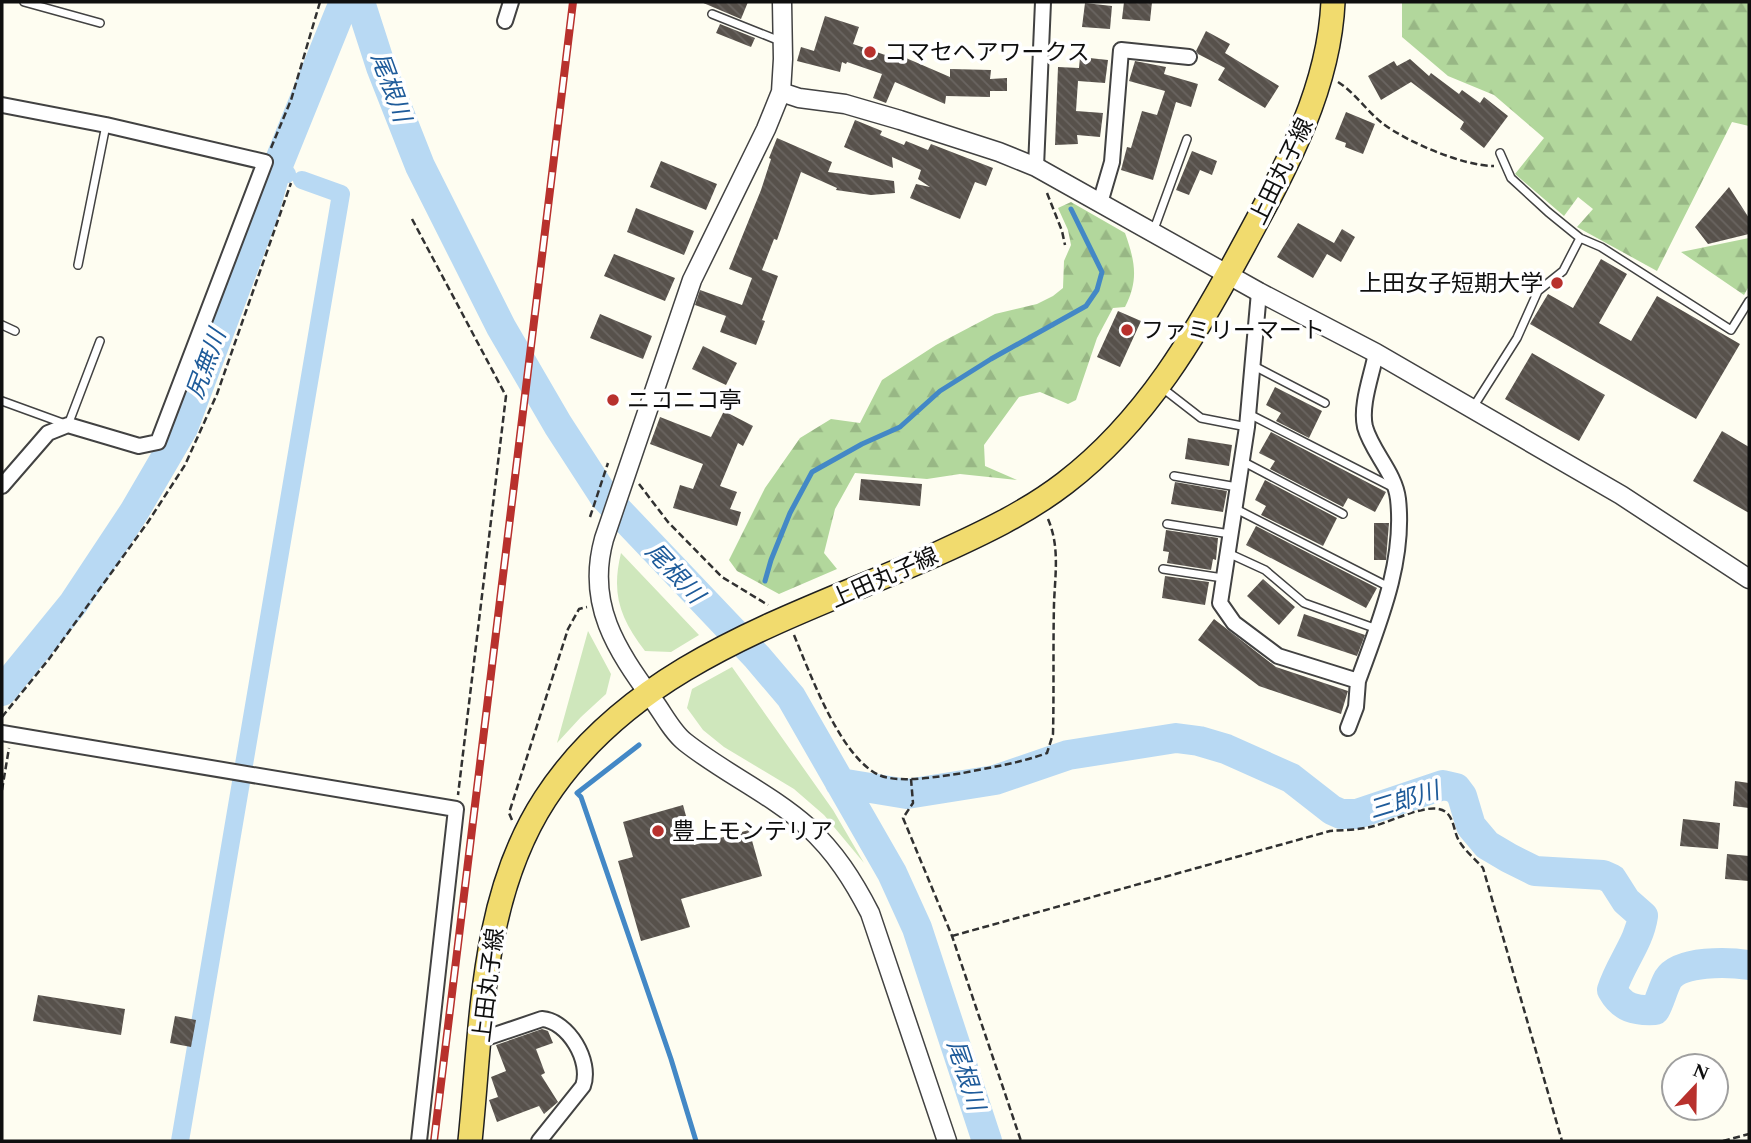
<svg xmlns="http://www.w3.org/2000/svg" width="1751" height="1143" font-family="Spectral,'Noto Sans JP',serif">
<defs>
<pattern id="forest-firs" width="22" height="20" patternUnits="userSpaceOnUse" patternTransform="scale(1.75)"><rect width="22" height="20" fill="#b2d79c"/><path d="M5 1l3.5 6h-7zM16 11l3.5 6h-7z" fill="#98b785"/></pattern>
<pattern id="building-back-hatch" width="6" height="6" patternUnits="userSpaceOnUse" patternTransform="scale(1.75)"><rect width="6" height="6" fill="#57514b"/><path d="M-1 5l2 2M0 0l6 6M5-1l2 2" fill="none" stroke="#6a6561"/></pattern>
</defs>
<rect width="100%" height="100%" fill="#fefdf1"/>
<path fill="#cfe7bc" d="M621,553l78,82 -28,17 -26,-1c-25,-33 -34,-57 -24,-98z
M588,631l23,43 -5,20 -25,23 -24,26z
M732,667l101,143 31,53 -40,-48 -30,-26 -70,-42 -21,-17 -16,-22 5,-19z"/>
<path fill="url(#forest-firs)" d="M1402,2h347v124l-17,-4 -75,149 -80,-44 16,-18 -15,-12 -14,19 -49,-42 29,-36 -50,-43 -46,-19 -46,-39z
M1071,202l54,31c10,28 14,47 0,74l-12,1 -16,30 -21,62 -8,4 -28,-12 -21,5 -35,48 1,21 32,14 -57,-6 -33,5 -72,-6 -20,36 -11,44 13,16 -58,25 -42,-23 -8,-11 36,-72 35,-50 31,-19 29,4 22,-43 54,-35 59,-31 42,-10 16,-8 10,-8 1,-27 7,-16 -3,-15 -10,-22z
M1749,238v48l-5,9 -63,-43z"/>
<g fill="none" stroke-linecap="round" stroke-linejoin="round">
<path stroke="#4388c6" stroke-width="5" d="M765,581l6,-21 19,-47 22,-41 50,-28 38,-17 40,-36 51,-32 95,-53 11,-16 5,-18 -31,-63
M639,745l-62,48 4,4 90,262 25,82"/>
<path stroke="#b8d9f3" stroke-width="18" d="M276,170l11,4
M180,1141l161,-947 -39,-14"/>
<path stroke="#b8d9f3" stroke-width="30" d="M360,2l21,65 39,99 81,161 57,98 46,71 153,161 34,40 101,176 25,55 70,213
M2,691l71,-87 61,-92 49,-84 81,-216 12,-42 68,-168
M840,783l67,11 88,-14 73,-25 108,-17 23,3 27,8 65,29 41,32 9,4h16l86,-29 13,3 6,8 9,30 16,19 22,13 26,13 68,4 9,4 14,22 17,15c-4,27 -23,48 -31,74 10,18 23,21 43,20 5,-9 8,-22 13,-31 12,-19 61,-17 81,-14"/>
</g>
<path fill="url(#building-back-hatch)" d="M701,2h47l-7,17z
M1124,2h28l-2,19 -28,-2z
M1085,3l27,3 -2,23 -28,-2z
M825,16l34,11 -6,17 44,15 2,-4 51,22v-8l41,1 -1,9 17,-1v13h-17v6l-44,-1 -1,8 -50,-22 -9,21 -13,-5 9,-24 -35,-12 -1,2 -4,-2 -2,10 -43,-11 4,-14 13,4z
M720,24l35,14 -4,9 -35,-14z
M1206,31l24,13 -5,9 54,33 -14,22 -47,-28 7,-12 -27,-14 -2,-3z
M1080,57l28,3 -3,23 -27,-2 -2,30 27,2 -3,24 -23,-2 1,9 -23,1 3,-78 21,1z
M1410,59l19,17 2,-3 28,21 3,-4 18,13 4,-6 24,19 -24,32 -24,-19 4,-7 -53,-40 -30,18 -13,-24 26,-15 3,5z
M1135,61l31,6 -2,7 34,10 -7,23 -15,-5 -23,78 -32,-10 6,-23 4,1 11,-37 15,4 8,-24 -36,-10z
M1346,112l29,12 -12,30 -18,-7 1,-4 -11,-4z
M855,120l27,11 -2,4 24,10 2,-4 22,9 3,-6 62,24 -7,18 -11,-4 -15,37 -50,-21 6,-14 14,3 -12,-8 3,-9 -29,-13 1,11 -49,-21z
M777,138l55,24 -4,10 66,9 1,12 -24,2 -35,-5 1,-2 -36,-16 -24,68 -3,-1 -12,31 16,6 -16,44 3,1 -9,24 -36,-13 6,-16 -31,-11 5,-15 42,15 10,-27 -23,-9 32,-79 10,-31 -2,-1z
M1192,151l25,10 -5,14 -12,-5 -11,25 -13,-5z
M661,161l56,23 -11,26 -56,-23z
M1729,187l20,31v16l-41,10 -13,-17z
M636,208l58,23 -10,24 -57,-23z
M1298,223l36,20 8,-14 13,8 -14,25 -14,-8 -14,24 -36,-21z
M614,254l61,24 -10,23 -61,-25z
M1601,259l26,15 -28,49 32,18 26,-45 83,48 -44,75 -166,-95 18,-30 25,14z
M1118,311l23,10 -21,46 -23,-10z
M600,314l52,22 -9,23 -53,-21z
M703,346l34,17 -11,22 -34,-16z
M1532,353l73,42 -26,46 -74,-42z
M1275,387l47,24 -13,27 -33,-17 5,-8 -15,-8z
M724,411l29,15 -10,20 -5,-3 -18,43 17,6 -7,17 11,3 -4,14 -64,-18 7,-23 13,4 10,-25 -53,-20 10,-27 51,20z
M1722,431l27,16v66l-56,-32z
M1271,432l115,60 -11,20 -27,-14 -5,9 -73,-38 5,-8 -16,-8z
M1188,438l44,7 -3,21 -44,-7z
M861,479l61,5 -2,22 -61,-6z
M1265,480l72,38 -14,28 -62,-31 5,-9 -11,-6z
M1175,482l52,9 -4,21 -52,-8z
M1374,523h15l-3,37h-12z
M1256,526l121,62 -11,20 -120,-63z
M1166,530l52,8 -2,22 -3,-1 -2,11 -44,-7 2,-11 -6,-1z
M1165,576l44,6 -4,23 -43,-7z
M1263,579l32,28 -16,18 -32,-29z
M1304,614l61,21 -8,21 -60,-20z
M1214,619l62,48 72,24 -7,23 -82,-28 -61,-46z
M1735,781l14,2v25l-16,-2z
M683,805l11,40 55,-15 13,46 -81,23 9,28 -49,14 -23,-80 15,-4 -10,-35z
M1683,819l37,4 -2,26 -38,-3z
M1727,854l22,2v25l-24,-2z
M38,995l87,14 -4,26 -88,-14z
M175,1016l21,4 -5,27 -21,-4z
M542,1029l6,2 5,12 -17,6 9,24 -4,2 17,27 -14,12 -5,-8 -42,16 -8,-22 9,-3 -7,-20 15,-6 -10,-26z"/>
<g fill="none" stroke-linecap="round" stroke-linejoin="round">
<g stroke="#424242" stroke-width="10">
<path id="service" d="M24,2l76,21
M712,14l68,27
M1500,153l11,25 37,34 32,26 21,9 130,83 18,-29
M1153,232l34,-93
M78,265l28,-140
M2,325l13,6
M1254,366l71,37
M1161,387l40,31 46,9
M2,401l66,24 32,-84
M1472,409l45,-71 21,-47 25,-20 17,-33
M1249,414l145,74
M1242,461l101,53
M1174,476l63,11
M1234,508l155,79
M1167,524l63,10
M1228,553l37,17 39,33 73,26
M1163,569l60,9"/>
</g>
<g stroke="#424242" stroke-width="18">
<path id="minor" d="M505,21l6,-19
M2,105l104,20 159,37 -107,280 -19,4 -71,-21 -20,8 -46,53
M1036,167l7,-165
M1100,203l12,-41 9,-112 68,7
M1259,292l-12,135 -27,176 14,20 44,33 80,25c21,-58 47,-119 40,-182 -3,-26 -26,-47 -33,-72 -5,-22 7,-52 11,-74
M1348,728l8,-21 2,-26
M2,733l454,76 -37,332
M480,1040l62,-21c26,2 50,42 41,67l-44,55"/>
</g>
<g stroke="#424242" stroke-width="21">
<path id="tertiary" d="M782,2l1,57 -2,33 -15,37 -74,151 -88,259c-18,65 12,110 49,161 10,13 19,32 32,42 39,31 86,52 123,85 27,25 45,53 62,86l77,228
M781,92l18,6 46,6 55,16 99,32 37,15 223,125 117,61 245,142 128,84"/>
</g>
<g stroke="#202020" stroke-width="26">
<path id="primary" d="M470,1141c12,-115 10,-242 75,-342 89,-137 251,-182 392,-245 44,-20 89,-41 128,-71 81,-62 131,-149 179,-238 41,-76 85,-155 89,-243"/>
</g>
<path stroke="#313131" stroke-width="2.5" stroke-dasharray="7 3.5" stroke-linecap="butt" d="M1338,82c17,11 28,28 44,41 25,19 81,43 112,43
M271,148l20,-48 29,-98
M1047,193l15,38 3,14
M412,219l94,177 -48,399
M639,484l29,38 54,55 46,28
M590,517l18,-54
M794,635c16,38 46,122 85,140 20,9 63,1 84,-2 29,-6 57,-10 84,-20l6,-19c1,-43 0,-87 1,-130 1,-29 6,-57 -6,-85
M2,717l47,-58 99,-137 37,-57 32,-71 74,-211
M911,779l2,24 -10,15 49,118 69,205
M2,790l7,-42
M512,820l-3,-7 59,-184 11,-20 8,-2
M952,936l378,-105c14,-1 30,-1 44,-5 17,-4 59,-27 73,-13 7,7 7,18 11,26 5,10 17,20 25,29l79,273
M1723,1141l26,-7"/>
<use href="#service" stroke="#fff" stroke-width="7"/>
<use href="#minor" stroke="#fff" stroke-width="14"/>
<use href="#tertiary" stroke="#fff" stroke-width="18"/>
<use href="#primary" stroke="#f1db6e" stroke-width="23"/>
<g stroke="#b8312d" stroke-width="8">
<path id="rail" d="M434,1141l139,-1139"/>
</g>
<use href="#rail" stroke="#fff" stroke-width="5" stroke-dasharray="16" stroke-linecap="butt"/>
</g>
<g fill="#b8312d" stroke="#fff" stroke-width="2.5">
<circle cx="870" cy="52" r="7"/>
<circle cx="1557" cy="283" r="7"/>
<circle cx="1127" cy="330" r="7"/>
<circle cx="613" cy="400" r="7"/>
<circle cx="658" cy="831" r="7"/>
</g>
<g text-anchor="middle" stroke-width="7" stroke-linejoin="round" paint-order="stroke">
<g font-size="23" fill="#0f0f0f" stroke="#fff" text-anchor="start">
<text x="884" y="60">コマセヘアワークス</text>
<text x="1543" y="291" text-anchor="end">上田女子短期大学</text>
<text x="1141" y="338">ファミリーマート</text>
<text x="627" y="408">ニコニコ亭</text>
<text x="672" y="839">豊上モンテリア</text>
</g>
<g font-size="23" fill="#0f0f0f" stroke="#fff">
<text transform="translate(1281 171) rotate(-64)" y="8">上田丸子線</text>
<text transform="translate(884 577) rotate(-24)" y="8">上田丸子線</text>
<text transform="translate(488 985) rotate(-83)" y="8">上田丸子線</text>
</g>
<g font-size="24" font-style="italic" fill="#1e5b9a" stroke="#fff">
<text transform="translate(391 87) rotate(70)" y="8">尾根川</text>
<text transform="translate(206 364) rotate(-70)" y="8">尻無川</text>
<text transform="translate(675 573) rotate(47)" y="8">尾根川</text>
<text transform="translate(1404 800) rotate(-17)" y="8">三郎川</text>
<text transform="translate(966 1075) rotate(72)" y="8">尾根川</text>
</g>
</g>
<rect width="1751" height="1143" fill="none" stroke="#0f0f0f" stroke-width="7"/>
<g transform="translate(1695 1087) rotate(22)"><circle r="33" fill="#ffffff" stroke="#9f9f9f" stroke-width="2"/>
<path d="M0-5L12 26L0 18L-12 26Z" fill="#b8312d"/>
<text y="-10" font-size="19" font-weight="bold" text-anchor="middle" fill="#0f0f0f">N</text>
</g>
</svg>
